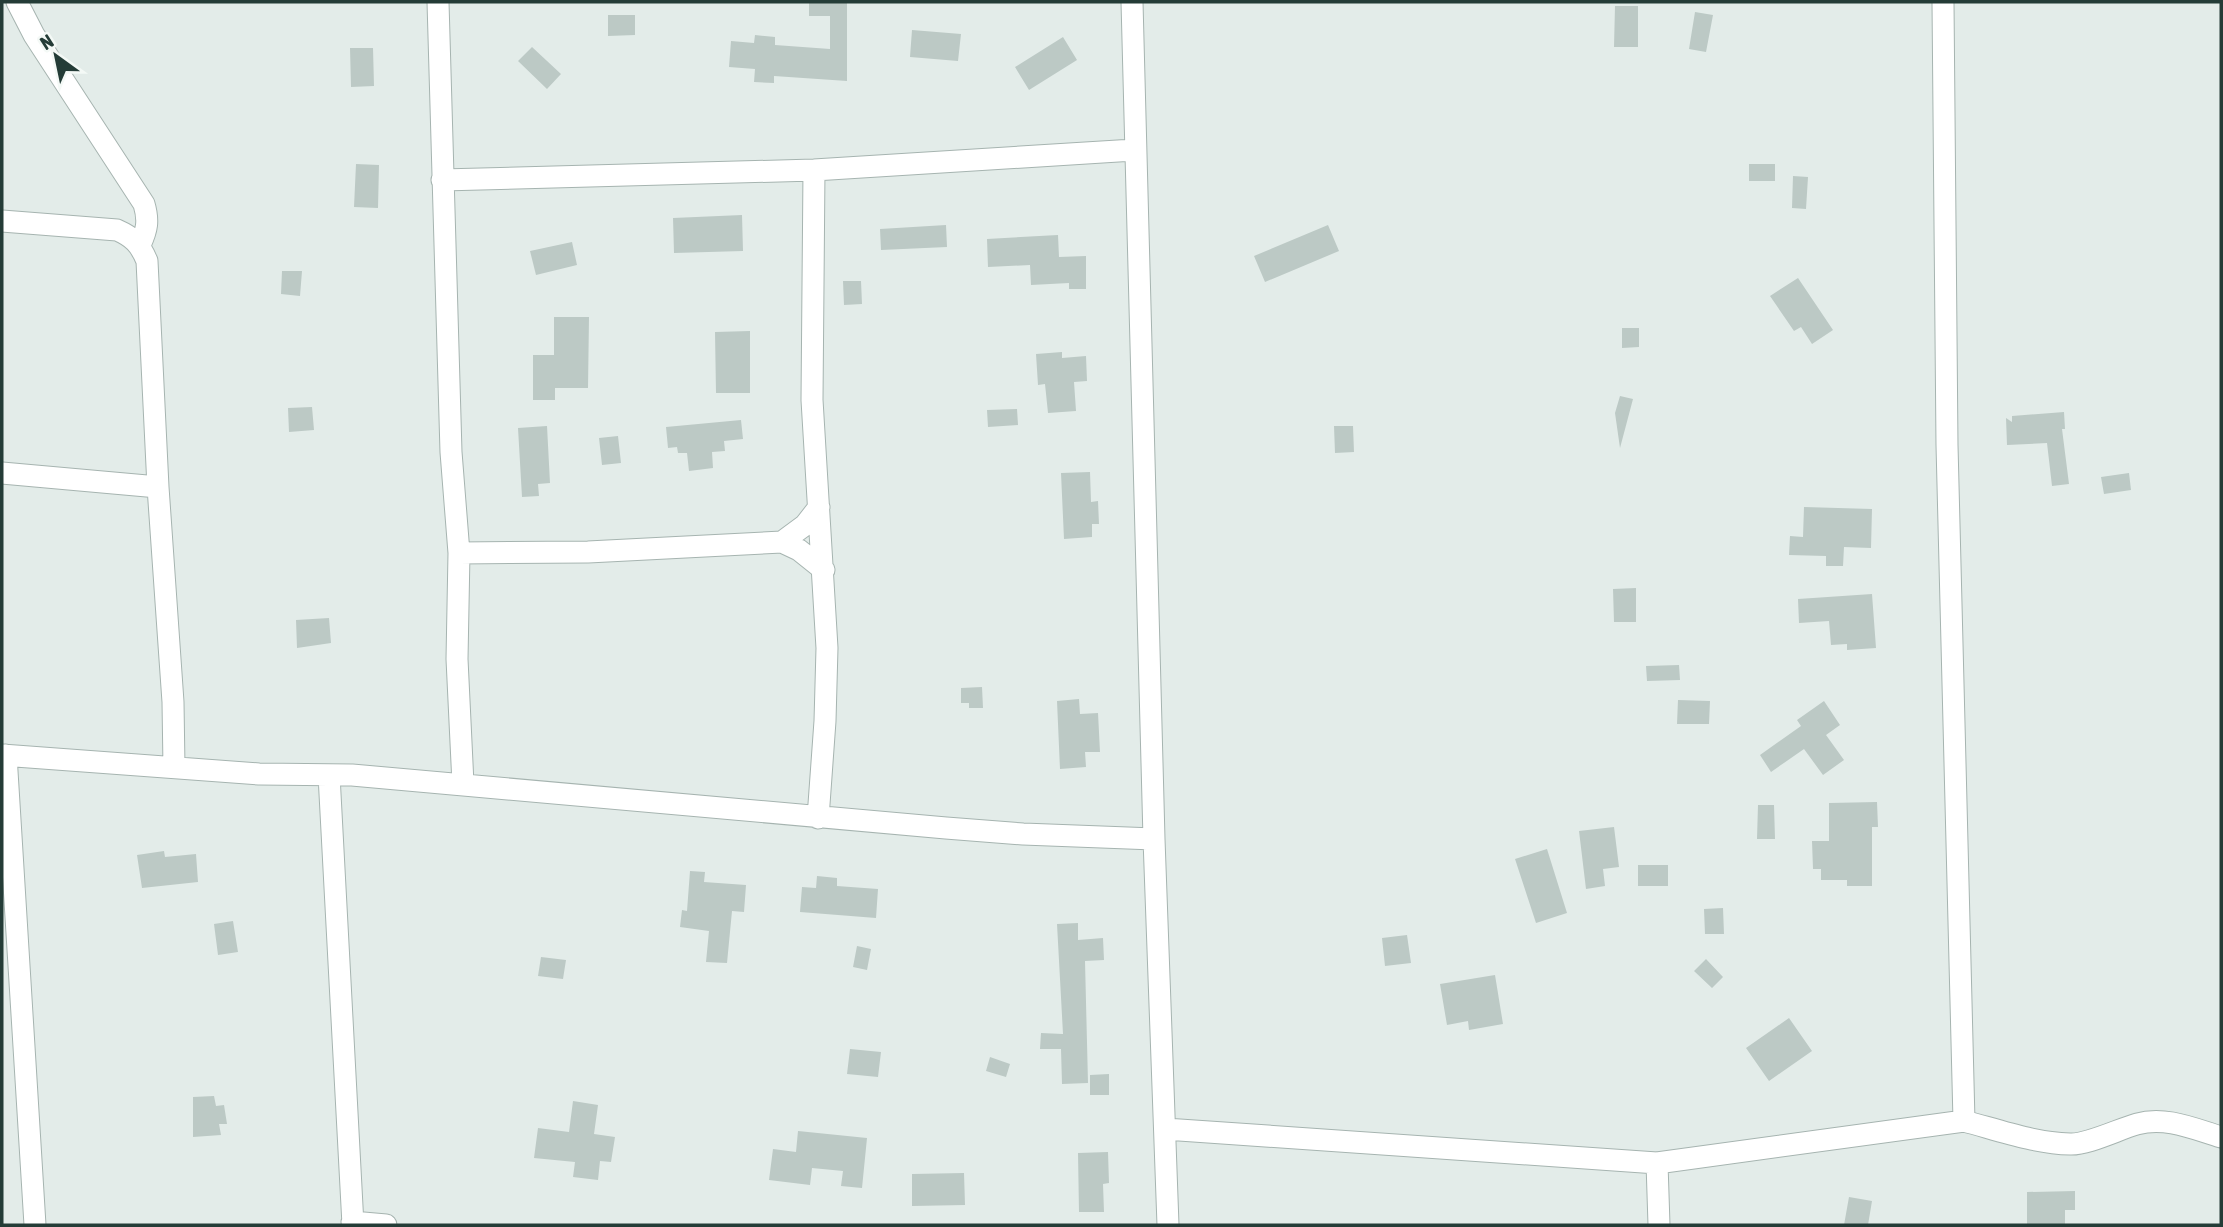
<svg xmlns="http://www.w3.org/2000/svg" width="2223" height="1227" font-family="'Asap Condensed',sans-serif">
<rect width="100%" height="100%" fill="#e3ece9"/>
<path fill="#bcc9c5" d="M809,2h38v79l-73,-5v7l-20,-1 1,-13 -26,-2 2,-26 23,2 1,-8 20,2v8l55,4v-33h-21z
M1615,6h23v41h-24z
M1695,12l18,3 -7,37 -17,-3z
M608,15h27v20l-27,1z
M912,30l49,4 -3,27 -48,-4z
M1063,37l14,23 -48,30 -14,-23z
M532,47l29,27 -14,15 -29,-28z
M350,48h23l1,38 -23,1z
M356,164l23,1 -1,43 -24,-1z
M1749,164h26v17h-26z
M1793,176l15,1 -2,32 -14,-1z
M742,215l1,36 -69,2 -1,-35z
M946,225l1,22 -66,3 -1,-21z
M1328,225l11,26 -74,31 -11,-26z
M1058,235l1,22 27,-1v33h-17v-6l-38,2 -1,-20 -42,2 -1,-28z
M572,242l5,23 -41,10 -6,-24z
M282,271h20l-2,25 -19,-2z
M1798,278l35,52 -21,14 -11,-17 -7,4 -24,-35z
M843,281h18l1,23 -18,1z
M554,317h35l-1,71h-33v12h-22v-45h21z
M1622,328h17v19l-17,1z
M750,331v62h-34l-1,-61z
M1062,352v6l24,-2 1,25 -13,1 2,29 -28,2 -3,-29 -7,1 -2,-31z
M1620,396l13,3 -13,49 -5,-35z
M312,407l2,23 -25,2 -1,-24z
M1017,409l1,16 -30,2 -1,-17z
M2064,412l1,17h-3l7,55 -17,2 -5,-43 -40,2 -1,-27 6,4v-6z
M741,420l2,19 -19,2 1,10 -13,1 1,16 -24,3 -2,-18h-9l-1,-6 -9,1 -2,-21z
M547,426l3,57 -12,1 1,12 -17,1 -4,-69z
M1334,426h19l1,26 -19,1z
M618,436l3,27 -19,2 -3,-27z
M1090,472l1,30 7,-1 1,23h-7v13l-28,2 -3,-66z
M2129,473l2,17 -27,4 -3,-17z
M1804,507l68,2 -1,39 -27,-1 -1,19h-17v-10l-37,-1 1,-19 13,1z
M1636,588v34h-22l-1,-33z
M1872,594l4,54 -29,2v-6l-16,1 -2,-24 -30,2 -1,-24z
M329,618l2,25 -34,5 -1,-28z
M1679,665l1,15 -33,1 -1,-15z
M982,687l1,21h-14v-5h-8v-15z
M1079,699l1,15 18,-1 2,39h-15l1,15 -26,2 -3,-68z
M1678,700l32,1 -1,23h-32z
M1824,701l16,24 -14,10 18,25 -21,15 -19,-26 -33,23 -11,-17 41,-29 -4,-6z
M1877,802l1,25h-6v59h-25v-6h-26v-11h-8l-1,-28h17v-38z
M1758,805h16l1,34h-18z
M1614,827l5,40 -16,2 2,17 -19,3 -7,-58z
M1547,849l20,64 -31,10 -21,-64z
M164,851l1,6 31,-3 2,28 -56,6 -5,-33z
M1638,865h30v21h-30z
M690,871l15,1 -1,10 42,3 -2,27 -12,-1 -5,52 -21,-1 3,-31 -29,-4 2,-17 5,1z
M817,876l20,2v8l41,3 -2,29 -76,-6 2,-25 14,1z
M1723,908l1,26h-19l-1,-25z
M233,921l5,31 -20,3 -4,-31z
M1078,923v17l25,-2 1,22 -19,1 3,122 -26,1 -1,-35h-21l1,-16 22,1 -6,-110z
M1407,935l4,28 -26,3 -3,-28z
M857,946l14,3 -4,21 -14,-3z
M541,957l25,3 -3,19 -25,-3z
M1706,959l17,18 -11,11 -18,-17z
M1495,975l8,49 -34,6 -1,-9 -21,4 -7,-41z
M1789,1018l23,33 -43,30 -23,-33z
M850,1049l31,3 -3,25 -31,-3z
M990,1057l20,7 -4,13 -20,-6z
M1109,1074v21h-19v-20z
M214,1096l2,10 8,-1 3,19h-8l2,11 -28,2v-40z
M573,1101l25,4 -4,29 21,3 -4,25 -11,-1 -2,19 -25,-3 2,-15 -41,-4 4,-30 31,4z
M798,1131l69,7 -5,50 -21,-2 2,-15 -31,-3 -2,17 -41,-5 4,-31 23,3z
M1108,1152l1,31 -6,1 1,28h-25l-1,-59z
M964,1173l1,32 -53,1v-32z
M2075,1191v19h-10v15h-38v-33z
M1849,1197l23,4 -4,24h-24z"/>
<g fill="none" stroke-linecap="round" stroke-linejoin="round">
<g stroke="#a6b4b0" stroke-width="23">
<path id="minor" d="M17,2l17,33 110,169c5,17 3,26 -4,41
M438,2l13,450 8,101 -2,106 6,125
M1132,2l22,837 14,386
M814,170l-2,230 15,248 -2,73 -7,97
M442,180l372,-10 320,-20
M2,221l115,9c16,7 23,14 30,31l11,226 15,215 1,65
M2,473l156,14
M782,542l17,8 25,20
M459,553l129,-1 194,-10 23,-17 14,-18
M2,755l257,19 93,1 594,53 77,6 131,5
M6,755l29,470
M329,775l24,450
M1964,1121c34,9 70,22 106,23 17,1 49,-15 67,-20 29,-8 57,5 84,13
M1165,1129l492,34 307,-42 -17,-676 -4,-443
M1657,1163l2,62
M352,1222l34,3"/>
</g>
<use href="#minor" stroke="#fff" stroke-width="21"/>
</g>
<rect width="2223" height="1227" fill="none" stroke="#243c37" stroke-width="7"/>
<g transform="translate(56 56) rotate(327)" stroke="#f4f9f6" stroke-width="5" paint-order="stroke">
<path d="M0-5L12 26L0 18L-12 26Z" fill="#243c37"/>
<text y="-10" font-size="19" font-weight="bold" text-anchor="middle" fill="#243c37">N</text>
</g>
</svg>
